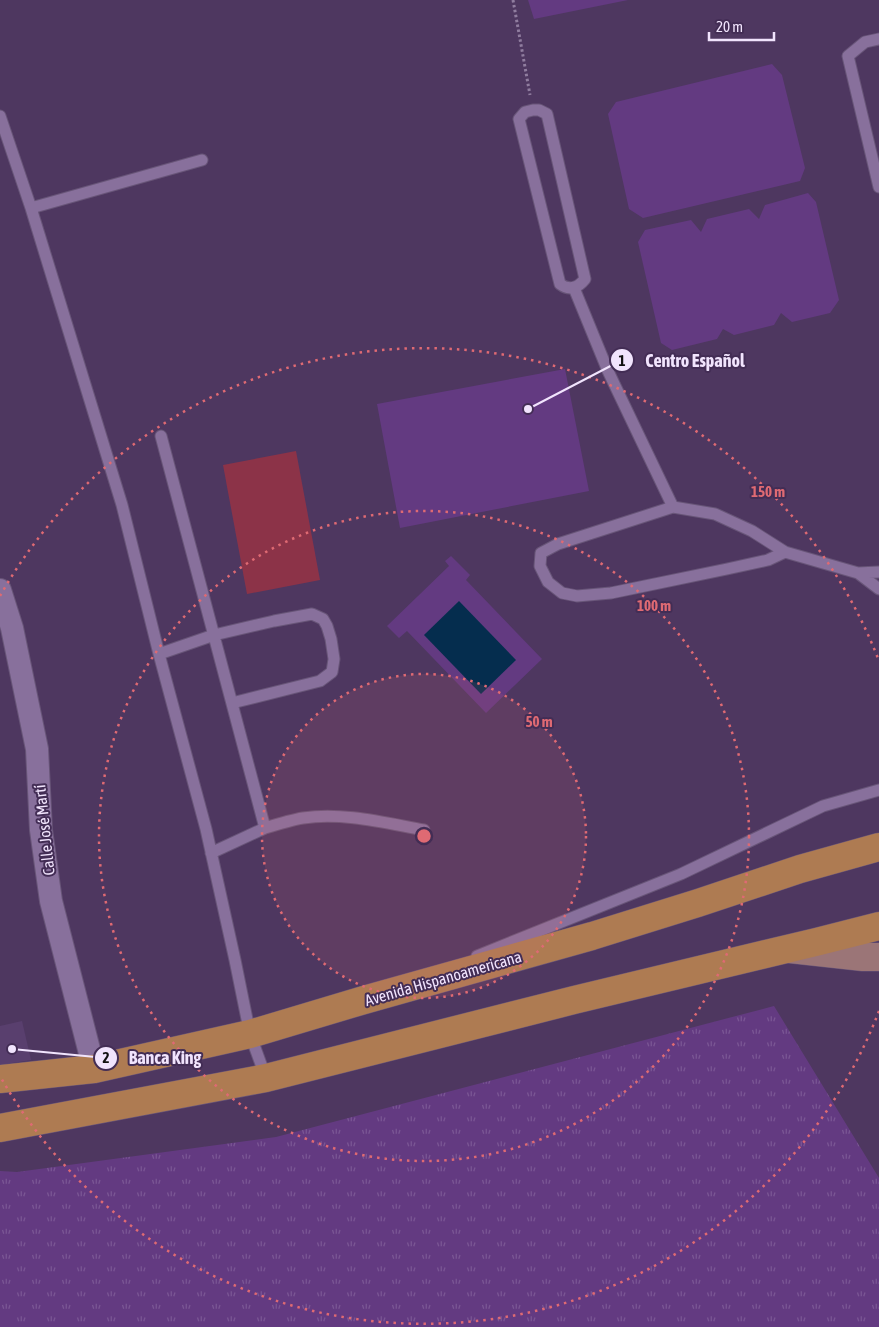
<svg xmlns="http://www.w3.org/2000/svg" width="879" height="1327" font-family="'Asap Condensed',sans-serif">
<defs>
<pattern id="grass-tufts" width="24" height="20" patternUnits="userSpaceOnUse" patternTransform="scale(1.25)"><rect width="24" height="20" fill="#633a81"/><path d="M3 7l-1-3M5 7V3M7 7l1-3M15 17l-1-3M17 17v-4M19 17l1-3" fill="none" stroke="#7a5694"/></pattern>
</defs>
<rect width="100%" height="100%" fill="#4e3760"/>
<path fill="#593f6e" d="M22,1021l9,39 -31,5v-39z"/>
<path fill="url(#grass-tufts)" d="M774,1006l105,172v149h-879v-156l17,1 259,-35z"/>
<path fill="#633a81" d="M528,0h100l-94,19z
M772,64l10,11 23,93 -5,13 -157,37 -14,-9 -21,-95 8,-12z
M808,193l8,9 23,98 -9,13 -38,9 -11,-9 -7,12 -40,10 -11,-6 -6,10 -45,11 -11,-7 -23,-101 7,-12 46,-10 10,12 6,-13 42,-10 10,10 6,-14z
M565,369l24,122 -189,37 -23,-124z
M451,556l19,19 -4,5 76,79 -56,54 -79,-82 -8,7 -12,-12 62,-60 -4,-5z"/>
<path fill="#052d4e" d="M459,601l57,59 -35,34 -57,-59z"/>
<path fill="#8c3348" d="M296,451l24,129 -73,14 -24,-129z"/>
<g fill="none" stroke-linecap="round" stroke-linejoin="round">
<g stroke="#685578" stroke-width="13">
<path id="lane" d="M879,39l-14,3 -17,14 31,131
M533,110h6l8,4 38,165c-7,9 -16,12 -25,5l-41,-165 6,-7z
M0,116l31,92 91,297 37,149 47,175 29,131 15,74 16,44
M31,208l171,-48
M574,288l34,83 65,136
M161,436l104,392c13,-4 26,-8 38,-10 40,-6 82,5 121,12
M785,552l-17,8 -41,9 -116,24 -34,3 -15,-3 -14,-11 -8,-16 1,-13 17,-9 115,-37 42,7 37,17 33,21 73,21 21,-1
M858,573l21,16
M159,654l55,-19 60,-14 38,-7 11,5 4,7 4,13 3,20 -2,13 -12,9 -88,22
M211,853l54,-25
M477,956l204,-82 142,-68 56,-16"/>
</g>
<g stroke="#685578" stroke-width="24">
<path id="street" d="M0,590l12,38 25,121 4,81 10,71 43,168"/>
</g>
<g stroke="#685578" stroke-width="29">
<path id="secondary" d="M790,949l73,8h16"/>
</g>
<g stroke="#685578" stroke-width="29">
<path id="primary" d="M0,1079l94,-10 156,-35 114,-34 228,-64 106,-33 102,-34 79,-22
M0,1128l266,-50 308,-78 242,-58 63,-16"/>
</g>
<path stroke="#907d9f" stroke-width="3" stroke-dasharray="2.5 2.5" stroke-linecap="butt" d="M513,0l17,95"/>
<use href="#lane" stroke="#88709c" stroke-width="11"/>
<use href="#street" stroke="#88709c" stroke-width="22"/>
<use href="#secondary" stroke="#9b7577" stroke-width="28"/>
<use href="#primary" stroke="#ae7b52" stroke-width="28"/>
</g>
<circle cx="424" cy="836" r="162" fill="#df6a73" fill-opacity=".12"/>
<g fill="none" stroke="#df6a73" stroke-width="2.5" stroke-dasharray="2.5 5">
<circle cx="424" cy="836" r="162"/>
<circle cx="424" cy="836" r="325"/>
<path d="M879 1011A487 487 0 0 1 0 1076M0 596A487 487 0 0 1 879 661"/>
</g>
<g text-anchor="middle" stroke-width="4" stroke-linejoin="round" paint-order="stroke">
<g font-size="16" fill="#f1e4fd" stroke="#432d55">
<text transform="translate(44 830) rotate(-96)" y="6">Calle José Martí</text>
<text transform="translate(443 978) rotate(-16)" y="6">Avenida Hispanoamericana</text>
</g>
</g>
<circle cx="424" cy="836" r="8" fill="#df6a73" stroke="#432d55" stroke-width="2.5"/>
<g font-size="15" text-anchor="middle" font-weight="bold" fill="#df6a73" stroke="#432d55" stroke-width="4" stroke-linejoin="round" paint-order="stroke">
<text x="768" y="497">150 m</text>
<text x="654" y="611">100 m</text>
<text x="539" y="727">50 m</text>
</g>
<path fill="none" stroke="#f1e4fd" stroke-width="2" d="M528 409L622 360M12 1049L106 1058"/>
<g fill="#f1e4fd" stroke="#432d55" stroke-width="2">
<circle cx="528" cy="409" r="5"/>
<circle cx="12" cy="1049" r="5"/>
<circle cx="622" cy="360" r="12"/>
<circle cx="106" cy="1058" r="12"/>
</g>
<g font-size="15" text-anchor="middle" font-weight="bold" fill="#111">
<text x="622" y="366">1</text>
<text x="106" y="1063">2</text>
</g>
<g font-size="18" text-anchor="middle" font-weight="bold" fill="#f1e4fd" stroke="#432d55" stroke-width="4" stroke-linejoin="round" paint-order="stroke">
<text x="695" y="367">Centro Español</text>
<text x="165" y="1064">Banca King</text>
</g>
<path d="M709 32v8h65v-8" fill="none" stroke="#f1e4fd" stroke-width="2.5"/>
<text x="716" y="32" font-size="15" fill="#f1e4fd" stroke="#432d55" stroke-width="4" paint-order="stroke">20 m</text>
</svg>
